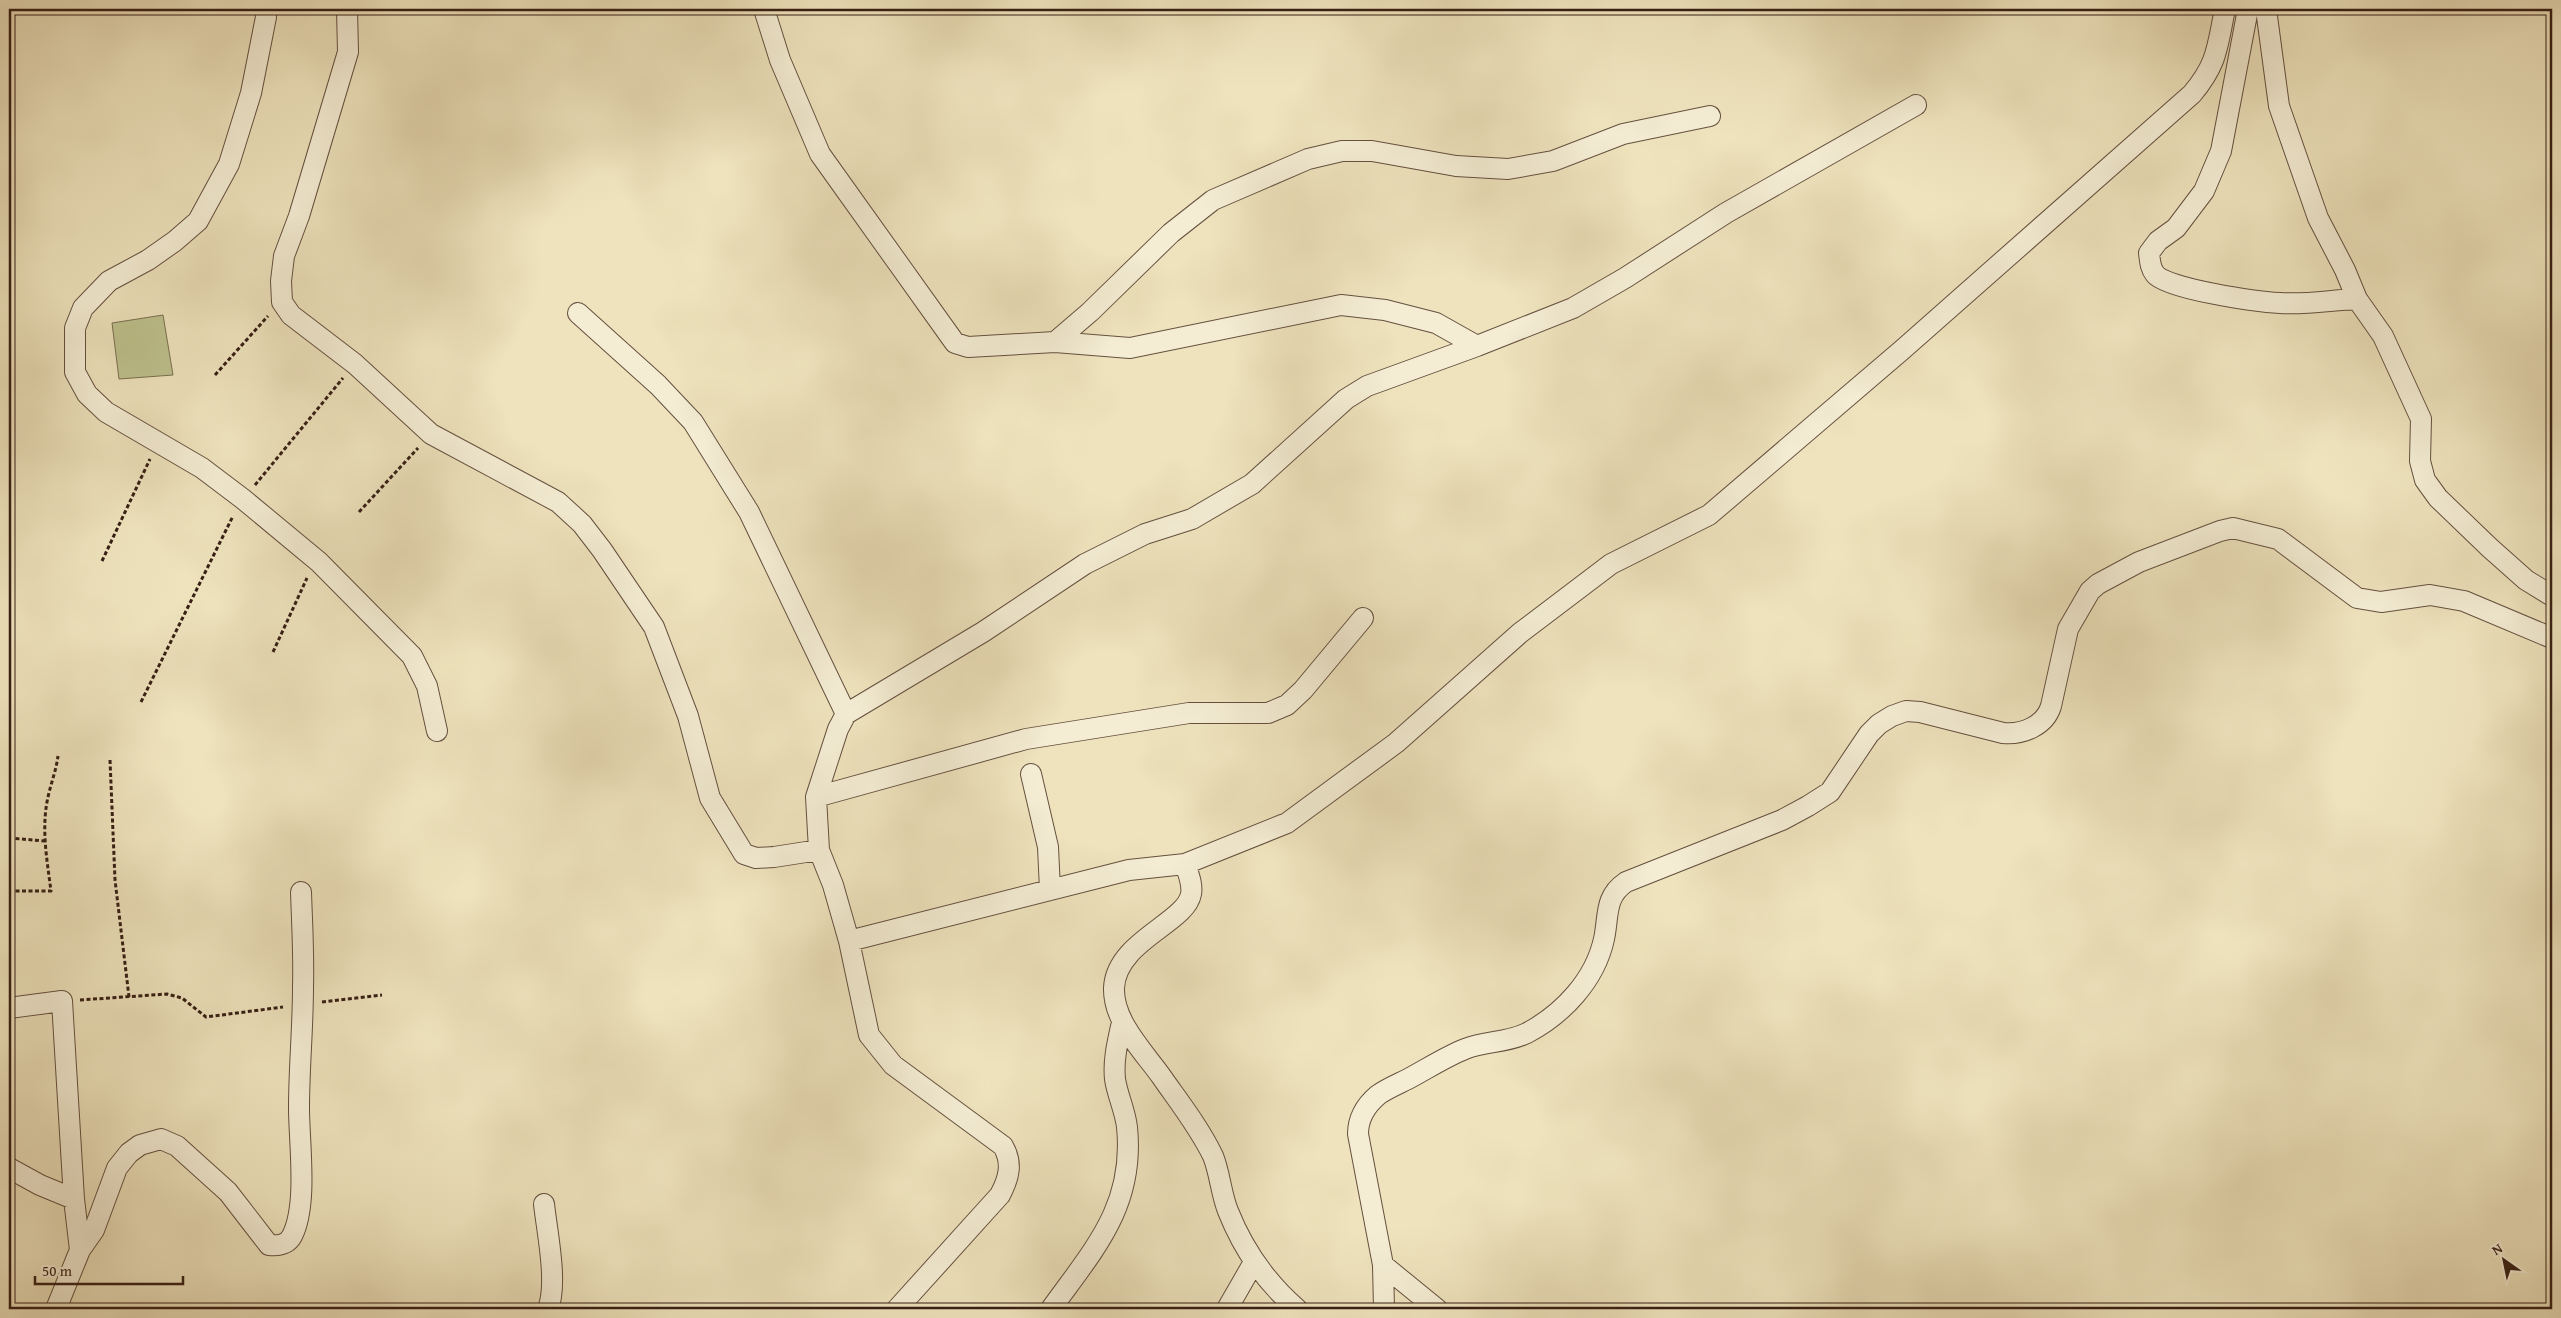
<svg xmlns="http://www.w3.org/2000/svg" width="2561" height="1318" font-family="'Gentium Book Plus',serif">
<rect width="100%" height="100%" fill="#eee3bd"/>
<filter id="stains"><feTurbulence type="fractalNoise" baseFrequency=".004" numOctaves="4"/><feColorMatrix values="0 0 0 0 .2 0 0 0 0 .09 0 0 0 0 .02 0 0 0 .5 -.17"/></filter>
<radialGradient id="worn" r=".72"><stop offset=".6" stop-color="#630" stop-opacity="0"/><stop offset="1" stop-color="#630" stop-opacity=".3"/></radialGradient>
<path fill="#bec28e" stroke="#7a7052" d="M163,315l10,60 -54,4 -7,-56z"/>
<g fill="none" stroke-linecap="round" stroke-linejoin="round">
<g stroke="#65503f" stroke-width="22">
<path id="street" d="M265,9l1,8 -15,76 -22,71 -31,57 -23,20 -27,19 -39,21 -26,27 -8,20v44l12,22 19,18 96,56 41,31 76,63 93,94 15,30 10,45
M347,9l1,43 -49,164 -15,40 -3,25 1,21 9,13 64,49 76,70 127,68 24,22 20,26 52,77 34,89 22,82 34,56 12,4 18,-1 45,-7
M764,9l16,51 40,94 135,189 13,4 87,-5 75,6 211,-43 44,5 51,13 41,23
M2248,9l-27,142 -17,40 -28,37 -18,13 -9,12c1,7 1,15 6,21 11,15 104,28 125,29 25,2 52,-3 77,-4
M2266,9l13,97 39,112 27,52 12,29 26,37 38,83 -1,42 5,19 13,18 52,50 36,32 26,16
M1916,105l-190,108 -101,65 -52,30 -96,38 -110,40 -21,13 -94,85 -60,35 -47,15 -60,30 -102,68 -137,82 -8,15 -22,68 3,53 14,35 16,56 280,-71 56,-6 102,-41 109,-80 124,-110 91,-69 98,-49 193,-165 290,-256c26,-31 25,-47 33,-85
M578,313l80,72 35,37 56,90 97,202
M1055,342l35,-30 81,-79 42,-33 95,-41 34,-8h30l84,15 52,3 45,-8 70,-27 87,-18
M1031,774l17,73 2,43
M816,797l210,-58 163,-26h79l19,-8 16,-15 60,-72
M1185,864c3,9 8,20 6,30 -5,29 -75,47 -77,94 -1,33 29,63 47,88 18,26 38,51 52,80 7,17 8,38 15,55 15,38 38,71 69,98
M849,941l20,94 24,30 110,81c10,17 6,32 -3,49l-103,114
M9,1008l53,-7 12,198 6,51 -24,59
M9,1168l31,17 34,14
M544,1204c3,28 14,79 4,105
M80,1250l14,-20 23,-62 12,-15 11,-8 21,-6 16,7 51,46 41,53c10,1 18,0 23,-9 16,-31 7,-93 7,-128 0,-40 4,-81 4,-121 1,-32 -1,-64 -2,-95
M1383,1265l54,44
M1051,1309c43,-60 84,-103 76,-182 -2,-17 -10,-33 -12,-48 -2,-20 3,-38 7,-57
M1227,1309l27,-47
M1384,1309l-1,-44 -25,-131c0,-16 7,-28 20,-39 8,-6 20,-11 30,-16 19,-10 37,-22 57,-30 20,-8 42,-6 62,-16 36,-19 68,-53 77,-94 5,-23 0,-42 22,-57l156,-62 26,-14 22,-14 39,-58 10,-10 13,-8 14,-5 14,1 83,21c19,2 42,-7 48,-27l17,-77 22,-38 8,-7 41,-22 81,-31 13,-3 45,11 79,59 24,4 49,-7 34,6 88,37"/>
</g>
<path stroke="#371f15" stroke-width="3" stroke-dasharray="4 2.5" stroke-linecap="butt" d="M215,375l53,-59
M255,485l88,-107
M359,512l59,-64
M102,561l48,-102
M273,652l34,-74
M141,702l92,-186
M110,760l5,120 14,117
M9,838l36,3
M9,891h42c-4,-31 -10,-63 -3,-94 3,-14 8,-26 10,-41
M80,1000l87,-6 15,4 24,19 77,-10
M322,1002l60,-7"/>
<use href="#street" stroke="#f4edd4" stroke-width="20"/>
</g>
<rect width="2561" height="1318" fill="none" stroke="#eee3bd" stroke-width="30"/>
<rect x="10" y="10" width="2541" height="1298" fill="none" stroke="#371f15" stroke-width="2.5"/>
<rect x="15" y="15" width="2531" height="1288" fill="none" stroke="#371f15"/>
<g transform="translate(2504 1260) rotate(327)" stroke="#f4edd4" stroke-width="4" paint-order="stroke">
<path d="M0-4L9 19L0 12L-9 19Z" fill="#371f15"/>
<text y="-8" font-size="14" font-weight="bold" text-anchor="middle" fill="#371f15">N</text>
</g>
<path d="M35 1276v8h148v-8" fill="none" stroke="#371f15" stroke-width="2.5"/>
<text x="42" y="1276" font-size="15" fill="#371f15" stroke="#f4edd4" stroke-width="4" paint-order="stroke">50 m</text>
<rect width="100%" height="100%" filter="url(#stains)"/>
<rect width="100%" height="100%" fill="url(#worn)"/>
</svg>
